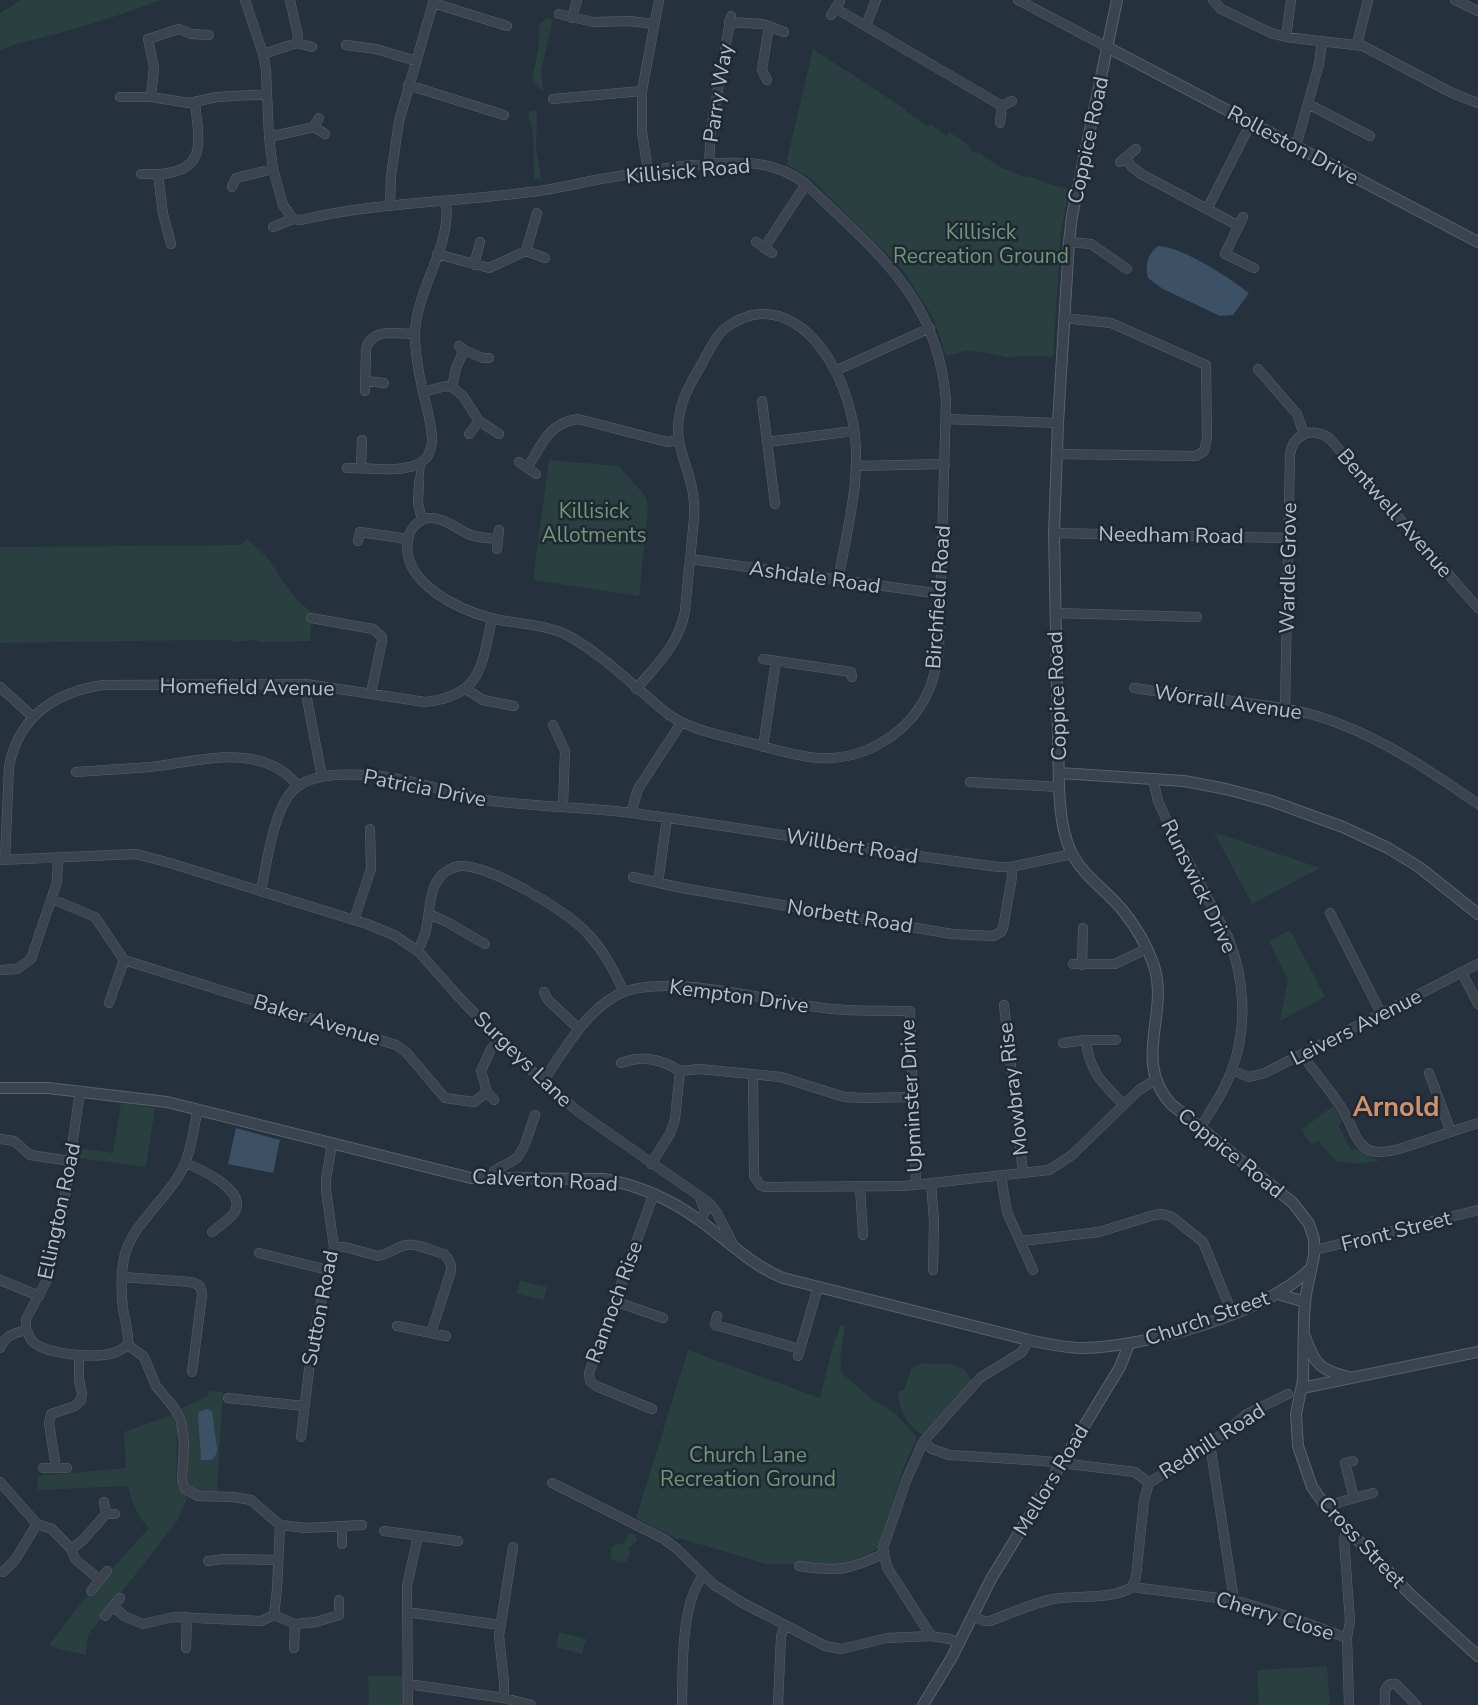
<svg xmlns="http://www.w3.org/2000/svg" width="1478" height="1705" font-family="'Nunito Sans',sans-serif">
<rect width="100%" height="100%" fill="#26313e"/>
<path fill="#293f40" d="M21,0h140c-32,12 -65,23 -98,32 -21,6 -42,9 -63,18v-37z
M547,18l6,1 -12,52 2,19h-2l-9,-10 7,-36v-19z
M813,49l92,60v2l24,16 1,-3 17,12 2,-4 20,13v4l8,5 1,-2 22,15 27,11 1,-2 22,8 19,5 -8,43 -8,125 -32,-1 -11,2 -22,-5 -22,-2 -20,5 -12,-37 -32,-50 -92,-91 -22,-13 -1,-6z
M531,111h6l-1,36 6,36 -3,-4h-5l-1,-46 -5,-19z
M549,460l70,6 27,31 2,10 -9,89 -106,-16z
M247,539l19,17 29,42 17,15 -2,28 -52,1 -1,-2 -26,2v-2h-27l-204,3v-96l239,-2z
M1214,832l106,36 -68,36z
M1290,930l35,67 -45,24 8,-41 -19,-39z
M121,1103l34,5 -9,59 -68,-9 2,-10 33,5z
M1333,1106l9,14 -3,6 11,23 9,1 20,11 -20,3 -23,-3 -18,-20 -6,4 -11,-15z
M520,1281l27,6 -3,13 -27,-6z
M840,1325l5,1 -5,33 2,14 27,24 27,17 21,24 -14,31 -25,80 -34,15h-78l-87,-26 -2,2 -5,-4 -36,-18 52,-168 132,48 15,-61h2z
M921,1363l30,1 13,5 9,13 -50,53c-16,-9 -23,-23 -25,-41l1,-3 5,-1 8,-23 2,1z
M208,1391l15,1 -6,99h-22l-7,-8v-51l-8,-23 27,-13z
M172,1415l5,12 -1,57 11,14 -9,22 -90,115 -2,20 -27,-6 -10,-4 33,-43 67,-74c-12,-12 -17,-25 -21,-42l-90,4 -1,-14 89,-8 -2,-36z
M628,1534l8,1 1,6 -8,7c4,13 -8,20 -18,10v-10l5,-4h8z
M559,1632l27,7 -4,15 -26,-7z
M1327,1666l3,39h-71l-2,-35z
M368,1676h35l1,29h-35z"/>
<path fill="#3c5066" d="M1158,246c25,1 70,31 91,47l-16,22 -13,1 -57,-27 -15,-11c-3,-14 -1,-23 10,-32z
M236,1128l44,12 -7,33 -45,-9z
M206,1409l6,2 5,37v5l-5,7h-11l-3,-44 1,-4z"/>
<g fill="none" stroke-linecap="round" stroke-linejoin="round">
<g stroke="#58616c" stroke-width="8">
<path id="pedestrian" d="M419,482l2,-19"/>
</g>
<g stroke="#58616c" stroke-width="10">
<path id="minor" d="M245,0l18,54 3,16 3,67 4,32 10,36 10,14
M1018,0l89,47
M1213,0l8,9 50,24 15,4 77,9 89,47 26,10
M1455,0l23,11
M433,3l74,23
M835,8l167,98
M559,14l34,8 37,-1 24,3
M831,15l9,-14
M572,18l5,-18
M729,22l34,2 21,8
M866,26l10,-26
M1286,37l5,-37
M297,43l15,4
M1357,44l11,-44
M346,45l30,4 40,12
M263,54l34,-11 1,-7 -8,-36
M767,80l-5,-10 7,-44
M408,85l96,30
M120,97h31l38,6 28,-6 50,-3
M151,97l3,-30 -6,-28 31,-10 12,5 18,1
M553,99l89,-8
M1308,104l62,32
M319,118l-5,9 11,7
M1000,123l2,-17 10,-5
M269,137l45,-10
M1296,146l23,-82 3,-23
M1125,158l7,9 9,7 98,52
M1120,162l16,-13
M709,164l2,-35 20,-113
M648,171l-6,-39v-41l17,-91
M141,174h17
M232,187l4,-9 37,-9
M390,206l1,-30 8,-55 35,-121
M1207,209l44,-86
M1243,217l-18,37 29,14
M273,227l20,-8 8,1c76,-18 153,-18 230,-28 26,-3 51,-10 76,-14 45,-8 94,-17 140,-15 22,1 42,8 59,21 70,69 132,112 140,217l-7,250c-3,12 -4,25 -9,36 -17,44 -64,74 -112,71 -23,-2 -46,-9 -67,-15 -28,-7 -57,-12 -82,-28 -30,-24 -67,-61 -100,-79 -23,-12 -51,-12 -75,-17 -35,-9 -94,-36 -86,-80 2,-10 10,-20 21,-21 15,-1 29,12 42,17 8,3 18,3 27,4
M756,242l16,11
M1069,242l22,2 36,25
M171,244l-8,-30 -5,-40c50,-2 41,-33 37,-71
M764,248l42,-64
M526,251l19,7
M437,254l52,14 37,-17 11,-38
M474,265l6,-23
M464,350l19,8h6
M1258,369l39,45 7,20
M835,371l95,-43
M366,381l18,2
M452,387l4,-19 8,-18 -5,-4
M365,391l1,-41c4,-23 31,-16 49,-16
M423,392l23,-6 6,1 11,9 16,25 20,13
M762,401l13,103
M946,419l112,4
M469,434l10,-13
M767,442l87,-11
M1057,454l139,2 8,-5 3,-13 -1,-73 -95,-42 -47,-5
M519,462l17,12
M856,466l89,-2
M347,468c23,-1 65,8 80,-11 3,-5 5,-11 5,-17 0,-11 -3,-22 -5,-32 -6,-23 -12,-49 -12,-73 0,-44 37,-88 31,-133
M361,468l1,-28
M527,468c15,-23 21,-45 51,-49l89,23 11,-2
M419,482l-1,21 4,17
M1054,533l234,5
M358,541l2,-9 48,7
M497,549l2,-19
M690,559l251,35
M1055,613l142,4
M311,618l62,11 9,8v4l-11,52
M763,659l88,13 1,5
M306,684l1,15 15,78
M0,687l33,30
M1134,688c33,5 66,9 99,13 26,4 52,6 77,13 62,17 116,54 168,90
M466,689l17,11 31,6
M636,689c21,-24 43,-45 49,-78 2,-24 5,-48 7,-72 1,-12 3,-24 2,-36 -2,-40 -26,-56 -11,-102 4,-13 12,-25 18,-36 7,-12 13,-26 22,-35 11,-9 23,-15 37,-16 52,-2 83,62 92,104 12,53 -5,111 -14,163
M1285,708l5,-254c4,-21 22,-27 39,-16l149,170
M553,725l12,26 -2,55
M763,747l13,-86
M76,772c24,-2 49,-3 74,-5 47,-5 112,-27 148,19
M1153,780l5,21 10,22 60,114c17,42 20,92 3,135 -7,20 -20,38 -31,56
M970,782l89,5
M631,813l7,-24 43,-66
M0,860l136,-6 34,9 197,61 27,11 24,16 38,43 44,46 50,48 30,25 128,89 9,11 16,31
M5,860l4,-93c9,-50 46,-75 94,-82l203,-1 119,18c57,-6 57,-37 67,-84
M633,877l49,11 270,46 41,2 8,-4 2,-4 9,-51 -1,-10
M658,883l9,-65
M261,891c6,-28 13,-89 37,-105 20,-13 47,-12 70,-11 41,2 83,20 124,26 46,6 93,6 140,12 123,16 245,39 367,54h12l61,-13
M52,899l43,18 29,43 272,85 10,7 39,46 29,4 13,-10
M1330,913l52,102
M429,914l18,8 38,22
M354,920l17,-51 -1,-40
M418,951c2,-6 5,-11 7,-17 5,-17 3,-43 15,-57 5,-6 13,-10 20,-11 30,-1 108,45 128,68 16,17 26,37 36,58
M1073,964h42l31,-15
M1082,965l1,-37
M0,970l17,-1 14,-10 26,-77 1,-24
M1462,973l16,31
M544,992l4,8 31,29
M109,1003l15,-43
M1004,1005l19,168
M1086,1040c3,31 16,43 37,64
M1063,1043l23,-3h30
M1302,1054c12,18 27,34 39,53 18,28 14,54 58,42l79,-26
M621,1063c22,-8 40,-4 59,8
M1232,1070l17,7 16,-4 213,-109
M680,1071l19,-2 82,8 63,20 21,1 48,-1
M1429,1073l22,59
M753,1074l1,102 6,9 5,2 139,-1 145,-16 23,-15 67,-65 16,-10
M543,1081c21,-30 41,-68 74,-86 44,-23 144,4 193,11 33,6 67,4 100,5l6,173
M494,1100l-7,-8 -6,-21 10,-22 9,-9
M0,1139l14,2 16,14 41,6
M186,1163c14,6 63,28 48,50 -5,7 -15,13 -22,19
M651,1164l19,-30 5,-15 5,-48
M1001,1176l6,36 26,58
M493,1179l1,-8 20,-11 4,-3 7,-13 10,-29
M931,1183l3,38 -1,49
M860,1187l3,48
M700,1221l5,-10 -5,-13
M1021,1241l78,-9 55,-17 9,-1 9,3 31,25 29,71
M334,1247h11l33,9c10,-1 18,-9 28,-11 11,-2 27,6 38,9 5,5 8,10 7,17l-20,62
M1315,1250l163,-40
M259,1253l69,17
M123,1277l67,5c9,2 11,3 12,13l-10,77
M0,1280l39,16
M614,1301l49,17
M717,1316l-2,9 85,24
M397,1326l49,10
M26,1330v-11l21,-39 17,-77 16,-112
M26,1330c2,3 4,9 7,12 15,13 65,17 83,10 4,-1 8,-5 12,-7
M128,1345c1,-13 -3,-24 -5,-36 -2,-17 -2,-38 2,-55 8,-29 40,-54 54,-79 12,-19 14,-45 19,-66
M0,1348c5,-12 14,-15 26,-18
M798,1356l20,-69
M228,1398l76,8
M652,1409l-56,-23 -6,-5 -1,-8 65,-180
M301,1437l12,-100 21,-90 -8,-57v-11l6,-35
M923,1442l9,7 17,6 95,6 91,11 14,11
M1210,1444l24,156
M1353,1461l-8,2 9,35
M43,1468h24
M56,1468l-7,-45 2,-9 24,-8 6,-6 1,-7 -3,-13v-25
M0,1482l37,42 15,5 19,20 4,10 25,21
M552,1483l112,56 13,10 37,36 29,18 82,43 16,3 46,-11 44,-2 19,3 8,5
M104,1502l2,12h9
M1327,1508l13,-6 33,-9
M280,1525l26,3 56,-3
M342,1527v17
M1347,1529l-3,11 6,81 -3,17 2,67
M384,1531l74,10
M71,1549l12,-9 23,-26
M208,1561l16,-2 54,1
M799,1566c39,6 49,4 84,-12
M3,1572l12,-12 22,-36
M1132,1587l102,13 50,15 63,23
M91,1591l16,-20
M114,1607l10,9 19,8 30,-7 88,4 13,-6 3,-26 3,-64 -29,-25 -18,-3 -35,-1 -13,-7 -3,-8 2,-37 -3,-23 -6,-12 -19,-23 -12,-29 -16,-12
M407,1612l94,13
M274,1615l21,9 21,-2 23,-7v-15
M105,1616l15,-18
M972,1616l12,5h6c21,-8 41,-17 63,-22 23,-4 60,1 79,-12l4,-10 8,-77 5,-17 61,-39 37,-30 41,-20
M931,1636l-44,-69 -4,-19 23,-67 17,-39 57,-64 42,-26 7,-12
M186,1648l1,-31
M294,1648l1,-24
M408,1684l96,14 27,7
M504,1698v-16l-5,-46 14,-89
M408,1705l-1,-119 11,-50
M682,1705c1,-36 -2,-100 21,-129
M778,1705l3,-69 4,-11
M1385,1705c0,-9 -3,-23 11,-21l20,21"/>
</g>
<g stroke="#58616c" stroke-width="12">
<path id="tertiary" d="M1117,0l-45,216 -3,26 -11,181 -4,110 5,254c1,23 3,46 13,67 13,24 36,37 52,58 11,14 23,34 29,51 18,49 -22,97 18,141l122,99 16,21 5,15v17l-8,38 -2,21 -1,65 -7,34 2,32 14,41 15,21 84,87 67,61
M1107,47l371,195
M1059,773l125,8 42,8 45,12 72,26 45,21 31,19 59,47
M0,1088h48l119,14 304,76 132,1c36,6 67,20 96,41 28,20 52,45 84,58l246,62c18,4 36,8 54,8 63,-1 185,-35 229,-81
M1278,1294l27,8
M1305,1337c10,27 14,33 44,40
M1302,1388l176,-36
M923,1705l29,-48 39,-78 129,-212 9,-23"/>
</g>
<use href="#pedestrian" stroke="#3a434e" stroke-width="7"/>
<use href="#minor" stroke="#3a434e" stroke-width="9"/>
<use href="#tertiary" stroke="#3a434e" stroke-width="10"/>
</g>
<g text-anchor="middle" stroke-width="5" stroke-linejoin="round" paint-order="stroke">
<g font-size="21" fill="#b6bec9" stroke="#1f2833">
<text transform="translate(718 93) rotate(-81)" y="7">Parry Way</text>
<text transform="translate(1088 140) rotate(-78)" y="7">Coppice Road</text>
<text transform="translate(1293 145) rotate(28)" y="7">Rolleston Drive</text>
<text transform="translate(688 171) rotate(-5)" y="7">Killisick Road</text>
<text transform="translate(1395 513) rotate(49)" y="7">Bentwell Avenue</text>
<text transform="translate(1171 535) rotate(1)" y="7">Needham Road</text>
<text transform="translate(1288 568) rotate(-89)" y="7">Wardle Grove</text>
<text transform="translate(815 577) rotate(8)" y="7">Ashdale Road</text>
<text transform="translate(938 597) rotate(-86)" y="7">Birchfield Road</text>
<text transform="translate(247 687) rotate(1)" y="7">Homefield Avenue</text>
<text transform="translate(1057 696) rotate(-92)" y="7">Coppice Road</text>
<text transform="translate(1228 702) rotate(8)" y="7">Worrall Avenue</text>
<text transform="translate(425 788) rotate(11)" y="7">Patricia Drive</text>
<text transform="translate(852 846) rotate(9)" y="7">Willbert Road</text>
<text transform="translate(1199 886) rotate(64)" y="7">Runswick Drive</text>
<text transform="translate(850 916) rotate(9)" y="7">Norbett Road</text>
<text transform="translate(739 996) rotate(8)" y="7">Kempton Drive</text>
<text transform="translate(317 1020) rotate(17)" y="7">Baker Avenue</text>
<text transform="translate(1356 1027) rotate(-27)" y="7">Leivers Avenue</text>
<text transform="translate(523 1059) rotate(44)" y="7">Surgeys Lane</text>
<text transform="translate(1013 1089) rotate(-97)" y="7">Mowbray Rise</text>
<text transform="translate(911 1096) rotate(-93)" y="7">Upminster Drive</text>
<text transform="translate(1231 1153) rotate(39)" y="7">Coppice Road</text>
<text transform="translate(545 1180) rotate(3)" y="7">Calverton Road</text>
<text transform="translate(59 1211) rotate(-78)" y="7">Ellington Road</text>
<text transform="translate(1396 1231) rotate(-14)" y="7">Front Street</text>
<text transform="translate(614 1302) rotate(-70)" y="7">Rannoch Rise</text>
<text transform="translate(320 1308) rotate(-79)" y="7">Sutton Road</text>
<text transform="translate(1207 1318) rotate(-19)" y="7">Church Street</text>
<text transform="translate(1212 1441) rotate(-33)" y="7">Redhill Road</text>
<text transform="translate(1051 1480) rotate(-59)" y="7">Mellors Road</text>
<text transform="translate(1362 1542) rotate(47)" y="7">Cross Street</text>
<text transform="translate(1275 1616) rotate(17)" y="7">Cherry Close</text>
</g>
<g font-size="21" fill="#6e9876" stroke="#1f2833">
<text x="981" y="239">Killisick<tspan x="981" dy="24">Recreation Ground</tspan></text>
<text x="594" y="518">Killisick<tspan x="594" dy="24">Allotments</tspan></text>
<text x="748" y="1462">Church Lane<tspan x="748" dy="24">Recreation Ground</tspan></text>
</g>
<g font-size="27" font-weight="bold" fill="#d0916a" stroke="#1f2833">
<text x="1396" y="1116">Arnold</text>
</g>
</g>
</svg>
